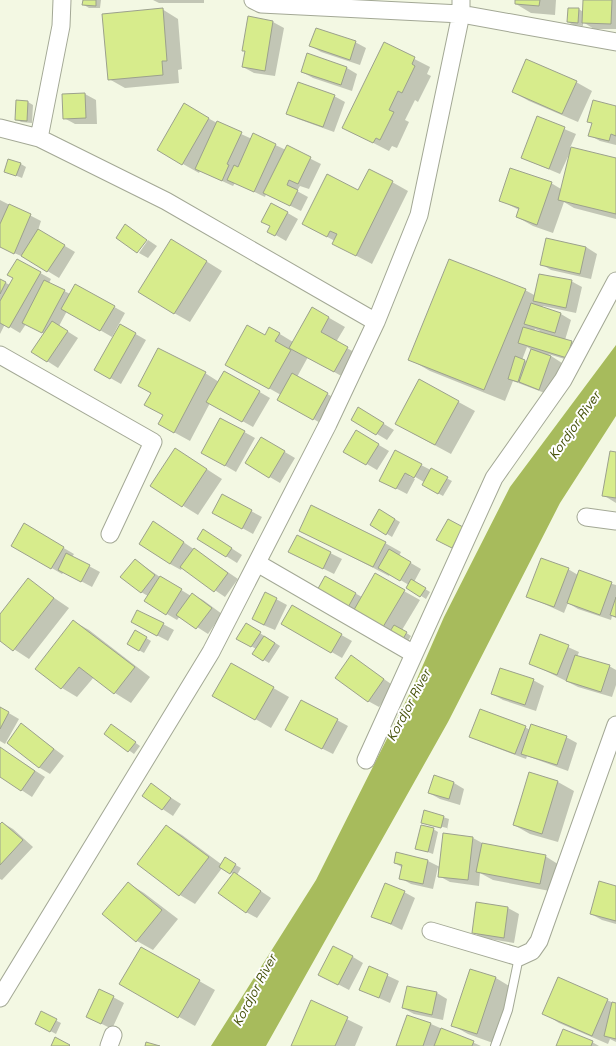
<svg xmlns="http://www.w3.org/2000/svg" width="616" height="1046" font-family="'Space Grotesk',sans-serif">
<rect width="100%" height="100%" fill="#f3f8e3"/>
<path fill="#a7bb5c" d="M616,345v71l-56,87 -112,219 -182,324h-55l105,-166 100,-199 28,-64 66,-130z"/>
<path fill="#0003" fill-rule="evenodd" d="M84,0h17l-1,8h-11l-5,-3z
M153,0h51v3h-45z
M516,0h40l-1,15 -24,-2 -15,-9z
M584,0h32v29h-22l-11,-7v4l-10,-1 -5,-3 11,-13 4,3z
M162,9l16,10 4,50 -4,1 1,13 -54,5 -16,-9z
M273,22l11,6 -9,48 -21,-3 -11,-6 3,-15 -3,-2z
M355,42l11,6 -6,17 -39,-13 -10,-6z
M385,44l45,23 -3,7 4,2 -13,26 -3,-2 -10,20 4,2 -12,26 -5,-2 -3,5 -45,-23z
M308,55l39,13 10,6 -5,17 -39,-13 -11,-6z
M576,82l16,9 -14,31 -49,-21 -16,-9z
M85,94l11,6 1,24h-22l-11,-6z
M334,96l11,6 -11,30 -36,-13 -10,-6z
M28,102l5,3 -1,18 -11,-1 -5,-3z
M184,105l33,18 35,16 2,-4 32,15 1,-3 34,17 -12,25 -9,-3 -3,5 11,6 -7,14 -35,-17 -1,3 -30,-14 -2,3 -33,-15 -1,2 -41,-23z
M616,107v38l-16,-4 -11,-6 4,-11 -4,-2z
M538,118l38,16 -6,14 46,11v60l-42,-11 -10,-6 -11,31 -20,-7 -16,-9 2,-7 -19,-10 51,-17 10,6 11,-41 -12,26 -38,-16z
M21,164l5,3 -4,11 -17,-7z
M392,182l16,9 -36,73 -38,-20 1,-3 -32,-17 56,-33z
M0,200l41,21 -3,9 37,22 -16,26 -33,-20 -26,-11z
M272,204l26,15 -12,22 -17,-10 2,-5z
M546,239l40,8 11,7 -6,25 -40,-9 -10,-6z
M148,240l9,6 -9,12 -9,-5z
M172,240l50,31 -32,51 -16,-9z
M17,260l34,19 -2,4 21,11 5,-9 50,28 -13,24 -45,-26 -8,15 19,12 -20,30 -25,-16 12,-18 -19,-10 -6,9 -15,-9 -5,10v-54l10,5 4,-7z
M571,281l11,6 -6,26 -33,-7 -2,2 20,6 10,6 -6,20 17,8 -4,15 -30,-9 14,9 -12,32 -37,-14 -8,20 -75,-30 -21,-12 116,-69 11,6zM535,329l5,2v1l-6,-1zM527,347l5,3 -4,12 -6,-2z
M312,308l33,19 -9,15 27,15 -13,24 -42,-24 -11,20 41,23 -14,25 -46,-26 3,-4 -39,-22 28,-45 23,14z
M120,325l26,15 -25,44 -25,-14z
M225,372l45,26 -17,29 -43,-24 -20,38 -31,-17 46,-51 14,9z
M420,381l55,30 -24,43 -39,-21z
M369,415l25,15 -7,10 -35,-21z
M221,419l34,19 -19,34 -34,-20z
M357,432l32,19 -12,19 -32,-19z
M261,438l34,20 -15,25 -34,-20z
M616,453v50l-13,-8z
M191,459l31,20 -24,36 -47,-29z
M421,465l31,16 -9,15 -20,-11 1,-3 -14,-8 -1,2 6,3 -8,15 -27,-14z
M379,510l21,12 -8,15 -21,-13z
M251,511l11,6 -9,17 -29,-16z
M24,525l50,29 -2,3 28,15 -8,15 -28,-15 -2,2 -50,-29z
M164,529l74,50 -13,18 -43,-29 -1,2 -11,-6z
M300,530l85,13 16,9 -2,4 22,13 -7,13 16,10 -4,7 -19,-12 2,-2 -19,-11 -1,2z
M297,536l45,23 -8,15 -34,-17z
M214,537l28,18 -5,8 -38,-24z
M135,560l25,17 31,19 1,-2 11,6 19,14 -14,20 -28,-18 -3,4 -10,-6 -19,-18 -7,-4z
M568,569l10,6 38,10v33l-4,-2 -1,4 -33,-11 -10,-6 -4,10 -37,-17z
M375,575l45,25 -18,30 9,6 -6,10 -53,-32 -27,-37 37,20z
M28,580l41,28 -40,51 -29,-19v-24z
M265,593l22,12 -12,25 -12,-5z
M292,607l60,34 -10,17 -59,-34z
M73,621l16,9 61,47 -19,26 -16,-10 -21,-16 -17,20 -15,-9 -25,-19z
M163,624l11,6 -6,11 -25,-13z
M246,624l34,22 -11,17 -15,-9 2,-5 -18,-11z
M135,631l16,10 -7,12 -16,-9z
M541,635l38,17 -2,5 32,9 7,4v15l-4,12 -34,-10 -48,-24z
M352,657l42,29 -15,21 -11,-6z
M231,664l58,33 -18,31 -58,-33z
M533,680l11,6 -8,25 -33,-11 -11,-6z
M0,708l19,11 -14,25 -5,-3z
M337,720l11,6 -15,28 -36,-18z
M22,725l42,31 -14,18 -10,-6 -31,-25z
M525,727l5,3 36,7 11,6 -9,28 -41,-15 -1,3 -45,-17 -10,-6z
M116,729l24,17 -6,8 -28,-20z
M0,748l45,29 -13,20 -32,-21z
M530,774l28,8 16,9 -16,51 -28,-8 -16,-9z
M434,777l20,6 10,6 -4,16 -20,-6 -11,-6z
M151,785l30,19 -8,12 -30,-20z
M425,811l24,8 -2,11v-2l-25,-6z
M3,823l10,6 20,18 -31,33 -2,-1v-53z
M167,826l15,9 39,29 4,-5 16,9 -4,7 34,23 -14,20 -11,-6 -13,-38 -11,-6 -27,36 -15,-9z
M433,829l5,3 -5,22 -17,-6z
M444,834l29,4 11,6 61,12 16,10 -6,26 -62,-12 -13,-7 -1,13 -29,-4 -11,-6 -1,-9 -5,22 -22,-5 -11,-6 3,-10 -8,-5 2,-9 31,7 12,6z
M128,883l16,10 34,26 -25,31 -16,-9 -34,-27z
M616,887v37l-14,-4 -11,-6z
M404,892l11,6 -13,32 -29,-14z
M477,903l31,5 11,6 -5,29 -31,-5 -10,-6z
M141,948l74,42 -20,36 -74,-42z
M353,957l10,6 -14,27 -19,-10z
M369,967l30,14 -9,22 -29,-13z
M496,978l15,9 -18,56 -25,-9 -16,-9z
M558,979l58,25v38l-6,-3 -2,5 -49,-21 -16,-10z
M408,987l29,6 10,6 -4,21 -29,-6 -11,-6z
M113,997l11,6 -12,26 -24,-12z
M312,1002l51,25 -8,19h-63z
M41,1013l20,10 -5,11 -15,-8z
M408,1016l23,8 50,22h-83z
M592,1042l7,4h-40z"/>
<path fill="#d7ec8c" stroke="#9ca18d" d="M83,0h13v6l-14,-1z
M515,0h25l-1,6 -24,-2z
M583,0h29l-1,24 -29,-1z
M163,8l4,53h-5l1,14 -55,5 -6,-66z
M568,8h11l-1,15 -11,-1z
M248,16l25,5 -8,50 -23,-4 3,-16h-3z
M316,28l40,13 -6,19 -41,-14z
M384,42l31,15 -3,7 3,2 -13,27 -4,-2 -9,19 5,2 -14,28 -4,-2 -3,5 -31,-15z
M307,53l40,14 -6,18 -40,-13z
M526,59l51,22 -15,33 -50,-22z
M298,82l37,13 -12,32 -37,-13z
M85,93l1,25 -23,1 -1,-25z
M16,100l12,1 -1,20 -12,-1z
M593,100l23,6v30l-5,-2 -2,7 -21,-5 4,-13 -5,-1z
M184,103l25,15 -27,47 -25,-15z
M537,116l28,11 -16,42 -28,-11z
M217,121l25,11 -15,32 2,1 -7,16 -27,-12z
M253,133l23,11 -22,48 -27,-12 7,-15 4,2z
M287,145l24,12 -13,27 -9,-4 -2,5 11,5 -8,16 -27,-13z
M571,147l45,11v56l-58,-14z
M8,159l13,4 -5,13 -12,-4z
M510,168l42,14 -15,43 -21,-8 3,-9 -20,-7z
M369,169l24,12 -37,75 -24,-12 5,-10 -7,-3 -3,6 -25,-13 25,-50 31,16z
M271,203l17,9 -13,24 -8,-4 3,-6 -9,-4z
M9,204l22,10 -17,40 -14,-7v-23z
M125,224l22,16 -10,13 -21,-15z
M38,229l27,16 -18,27 -26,-16z
M546,238l40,9 -6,27 -40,-9z
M171,239l36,22 -33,53 -36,-22z
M17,259l24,13 -32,56 -9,-5v-22l13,-23 -6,-3z
M449,259l77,30 -42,101 -76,-30z
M539,274l33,6 -6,28 -33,-7z
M0,279l6,3 -6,12z
M44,280l21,10 -23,43 -20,-10z
M75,284l40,22 -15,25 -39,-22z
M531,303l30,10 -6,20 -31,-9z
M312,307l17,10 -8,15 27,15 -14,25 -45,-24z
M52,321l16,10 -21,31 -16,-10z
M120,324l16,9 -26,46 -16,-9z
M247,325l18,10 4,-8 11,6 -5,8 16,9 -22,39 -44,-24z
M523,327l49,14 -5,17 -49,-15z
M158,348l48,24 -32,61 -16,-9 5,-9 -19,-10 7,-12 -13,-7z
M531,349l20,7 -12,34 -20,-8z
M515,356l10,4 -7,22 -10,-3z
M224,371l36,20 -18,31 -36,-20z
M292,373l36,20 -15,27 -36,-20z
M419,379l40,22 -24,44 -40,-21z
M358,407l26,16 -8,12 -25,-15z
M220,418l25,13 -20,35 -24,-13z
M356,430l23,14 -13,21 -23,-13z
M261,437l24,14 -16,27 -24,-15z
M175,448l32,21 -25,38 -32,-21z
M395,450l27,14 -8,14 -9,-5 -9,16 -17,-8z
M610,451l6,1v46l-14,-2z
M431,468l17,9 -10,17 -16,-9z
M222,494l30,16 -10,19 -30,-16z
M311,505l75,37 -13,25 -74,-36z
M379,509l16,10 -9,16 -16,-10z
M448,519l15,8 -11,21 -16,-8z
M153,521l31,21 -14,22 -31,-20z
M24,523l40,24 -13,22 -40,-23z
M203,529l29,19 -6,9 -29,-18z
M297,535l34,17 -8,17 -35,-17z
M194,548l34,25 -14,19 -34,-25z
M389,549l22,13 -11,19 -22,-13z
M66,553l24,12 -9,17 -23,-12z
M541,558l28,10 -15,39 -28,-10z
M135,559l20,16 -14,18 -21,-16z
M579,570l33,12 -12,33 -33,-12z
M375,573l30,17 -25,42 -29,-17z
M160,576l22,13 -16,26 -22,-14z
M325,576l31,17 -10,18 -31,-17z
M28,578l26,20 -41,53 -13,-10v-27z
M411,579l15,9 -6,9 -14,-9z
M265,592l12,6 -13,27 -12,-6z
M192,593l20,15 -16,21 -20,-14z
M616,597v20l-6,-2z
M292,605l50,29 -11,19 -50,-29z
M137,610l27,13 -7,13 -26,-14z
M73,620l62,47 -21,27 -35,-27 -18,22 -26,-20z
M246,623l15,9 -10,15 -15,-8z
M394,625l13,7 -7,12 -13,-8z
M135,630l12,7 -8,14 -12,-7z
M540,634l29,11 -12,30 -28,-11z
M264,636l11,7 -12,18 -11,-7z
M351,655l33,24 -16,23 -33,-24z
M575,655l35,10 -9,27 -35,-11z
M231,663l43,24 -19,33 -43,-24z
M500,668l34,11 -9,26 -34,-11z
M301,700l37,19 -16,30 -37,-19z
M0,707l9,5 -9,17z
M480,709l46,17 -11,28 -46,-17z
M21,723l33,26 -15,19 -32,-25z
M111,724l25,18 -8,10 -24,-18z
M531,724l36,12 -10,29 -36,-11z
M0,747l35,24 -14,20 -21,-14z
M529,772l29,9 -16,53 -29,-9z
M434,775l20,7 -5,17 -21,-6z
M151,783l20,15 -9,12 -20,-14z
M424,810l20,6 -3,12 -20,-5z
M2,822l21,18 -23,25v-41z
M166,825l43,32 -30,39 -42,-32z
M421,825l13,3 -6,24 -13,-3z
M443,833l30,4 -5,43 -30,-3z
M482,843l64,12 -6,29 -64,-12z
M396,852l32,8 -5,24 -24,-5 3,-14 -8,-2z
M225,857l11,7 -6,10 -11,-7z
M234,872l27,19 -15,22 -28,-20z
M599,881l17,5v35l-26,-7z
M128,882l34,28 -26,32 -34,-28z
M385,883l20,8 -14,33 -20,-7z
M476,902l32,5 -4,31 -32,-5z
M333,946l20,10 -15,29 -20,-10z
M141,947l59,33 -22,38 -59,-34z
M369,966l19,8 -9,24 -20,-8z
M470,969l26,8 -19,57 -26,-8z
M558,977l50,22 -16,37 -50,-22z
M407,986l30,6 -5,23 -30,-7z
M99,989l15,7 -13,28 -15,-7z
M311,1000l37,17 -13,29h-44z
M612,1002l4,1v36l-12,-3z
M41,1011l16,8 -7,13 -15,-8z
M407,1015l24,8 -8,23h-27z
M441,1028l33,13 -2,5h-38z
M563,1029l30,12 -2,5h-35z
M55,1037l15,8 -1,1h-18z
M146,1042l14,4h-15z"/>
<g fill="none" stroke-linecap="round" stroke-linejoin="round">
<g stroke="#a3a895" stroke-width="10">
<path id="service" d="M495,1046l13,-36 11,-53"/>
</g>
<g stroke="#a3a895" stroke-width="19">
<path id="minor" d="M253,0l8,4 200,10 155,28
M0,128l39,10 127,63 210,121
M39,138l22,-112 1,-26
M0,355l153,87 -43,92
M586,517l30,4
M257,563l157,91
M366,760l128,-282 69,-98 53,-99
M431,931l88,26 13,-6 7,-10 77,-216
M0,998l211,-346 117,-228 48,-102 43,-107 42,-201v-14
M109,1046l4,-11"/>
</g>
<use href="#service" stroke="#fff" stroke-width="8"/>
<use href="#minor" stroke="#fff" stroke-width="17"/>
</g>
<g text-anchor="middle" stroke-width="4" stroke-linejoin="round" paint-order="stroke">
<g font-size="13" font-style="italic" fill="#47530b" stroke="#fff">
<text transform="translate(574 425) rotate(-55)" y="5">Kordjor River</text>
<text transform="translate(408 705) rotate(-62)" y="5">Kordjor River</text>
<text transform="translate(254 990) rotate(-62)" y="5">Kordjor River</text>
</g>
</g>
</svg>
